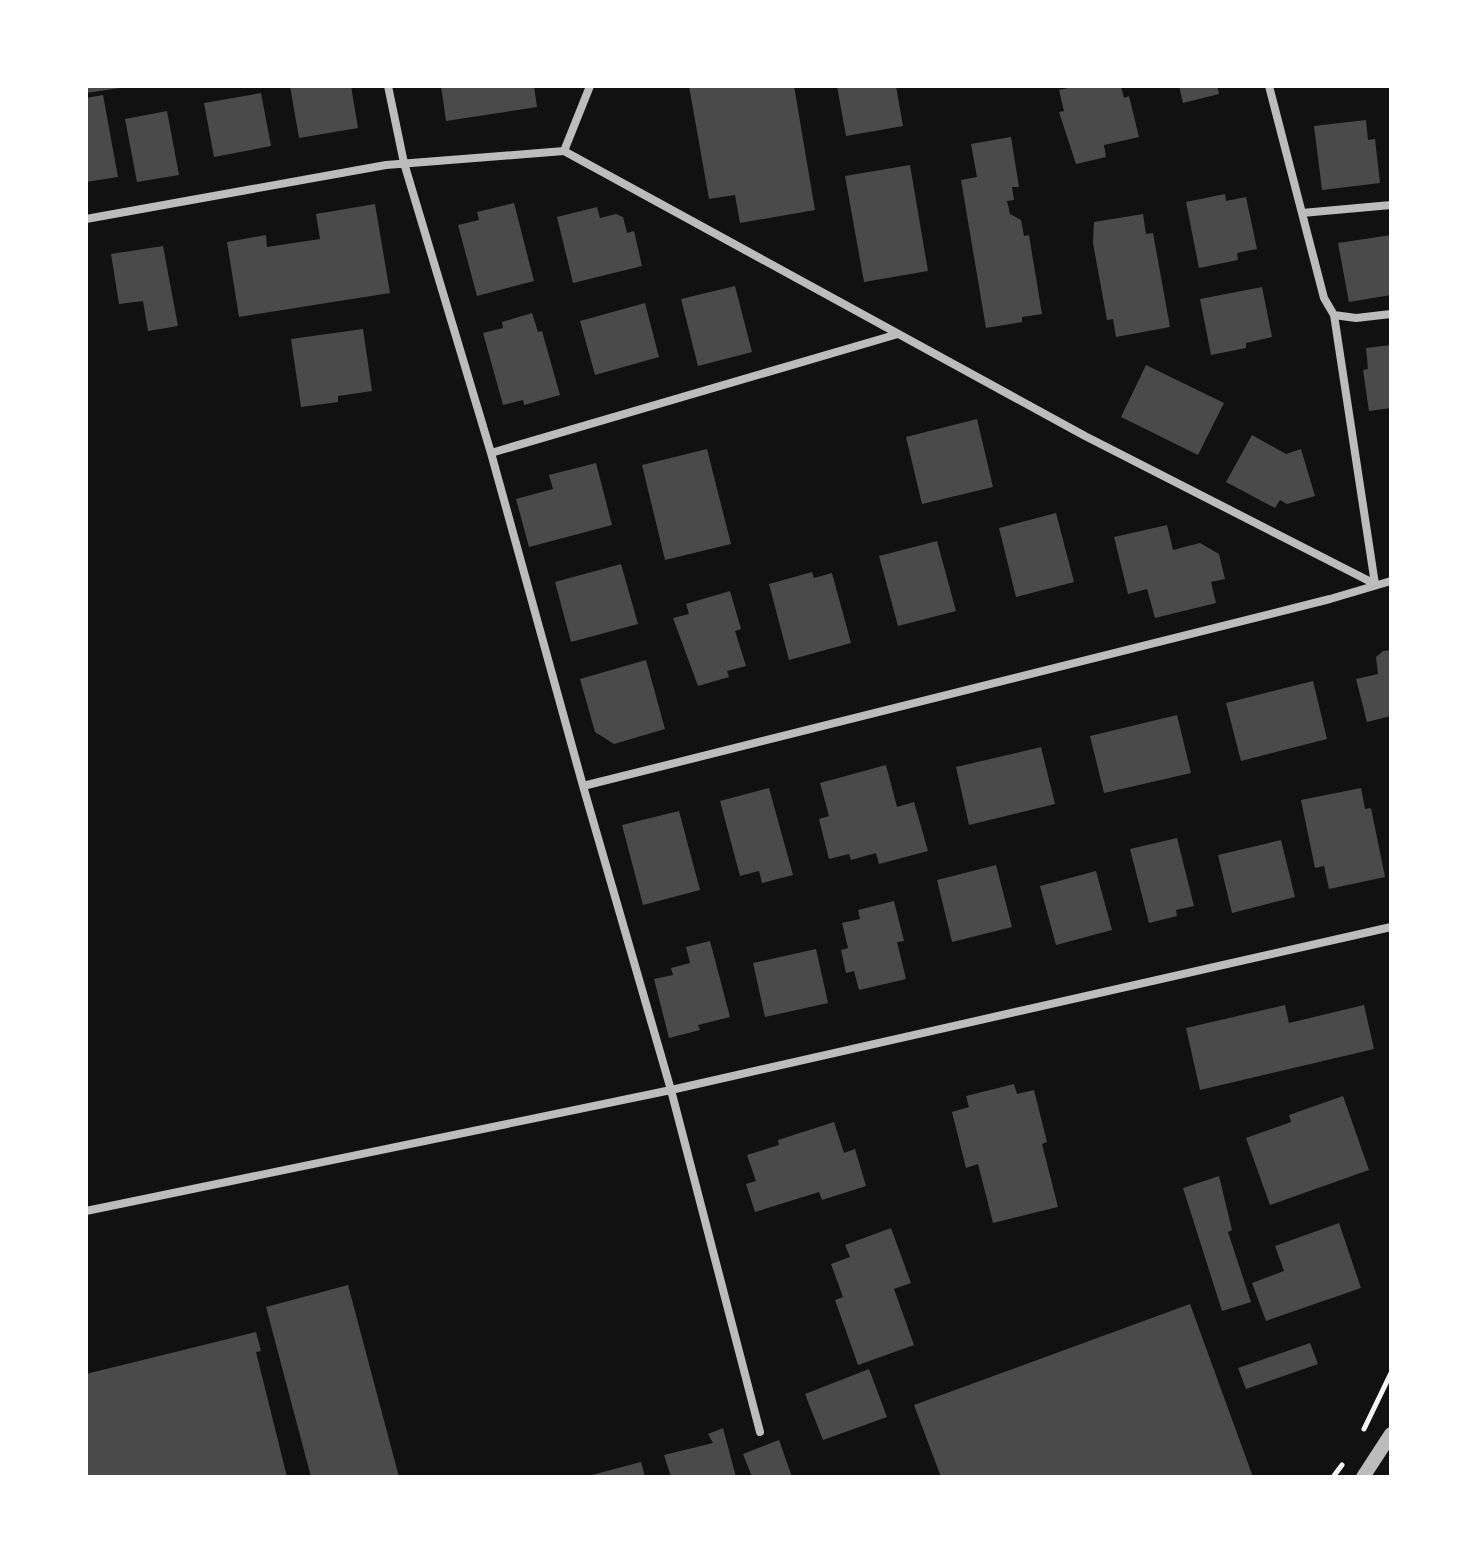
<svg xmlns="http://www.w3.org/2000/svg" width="1477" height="1563" font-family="'Public Sans',sans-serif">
<rect width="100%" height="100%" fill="#111"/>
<path fill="#4a4a4a" d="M86,86h34v2l-34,5z
M290,86h61l7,42 -59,10z
M441,86h93l3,21 -91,14z
M689,86h105l21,124 -75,13 -5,-28 -26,4z
M837,86h59l7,40 -57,10z
M1077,86h44l3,12 5,-2 10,41 -35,8 2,12 -30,7 -17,-52 5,-1 -5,-21z
M1179,86h38l2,8 -36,9z
M261,93l10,53 -57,11 -10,-54z
M103,95l15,82 -32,5v-84z
M167,111l12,64 -42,7 -12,-63z
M1366,120l2,20 7,-1 5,44 -58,7 -8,-64z
M1011,137l8,50h-7l2,13 -7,1 3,13 11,6 3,16 5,-1 13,79 -20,3v5l-36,6 -25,-148 16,-3 -6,-33z
M910,165l18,106 -64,11 -19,-106z
M1225,194l1,7 20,-4 11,52 -20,4 1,7 -39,8 -13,-66z
M514,203l20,78 -57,15 -19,-71 21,-5 -2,-8z
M375,204l15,89 -151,24 -12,-75 39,-7 1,12 53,-8 -4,-25z
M597,207l3,11 16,-4 7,3 4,16 7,-2 8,35 -69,17 -16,-66z
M1143,214l3,20 7,-1 17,94 -54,10 -3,-18 -6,1 -14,-77 1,-21z
M1391,235v60l-42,7 -11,-59z
M163,246l15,80 -30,5 -5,-30 -24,3 -8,-50z
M735,286l17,66 -54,14 -17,-67z
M1262,287l10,50 -26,6v5l-35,7 -11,-56z
M645,303l14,54 -64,18 -15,-54z
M532,313l6,19 4,-1 18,64 -36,10 -1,-5 -20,5 -20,-72 20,-5 -1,-6z
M363,329l9,62 -34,5v6l-37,5 -10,-68z
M1391,345v63l-22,3 -6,-41 5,-1 -2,-21z
M1146,365l78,38 -26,52 -77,-38z
M977,419l16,68 -71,17 -16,-67z
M1252,435l34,19 15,-5 14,47 -28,8 -7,-4 -5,8 -49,-26z
M707,449l24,95 -66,16 -23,-95z
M596,463l16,62 -83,22 -13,-48 37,-10 -4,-14z
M1056,513l18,69 -58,15 -17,-69z
M1167,525l6,25 27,-7 19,11 6,25 -14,3 5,21 -61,15 -8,-29 -19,5 -14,-57z
M937,541l19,70 -58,15 -19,-70z
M621,564l17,60 -67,18 -16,-60z
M812,572l2,6 18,-5 19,70 -62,17 -20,-76z
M730,591l11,38 -6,2 11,35 -19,5 2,6 -31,9 -25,-68 16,-4 -3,-10z
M1391,650v66l-24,6 -11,-43 22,-5 -2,-17 7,-6z
M646,660l19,69 -51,15 -19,-12 -15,-53z
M1313,681l14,58 -86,22 -15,-58z
M1177,715l14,58 -87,20 -14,-57z
M1041,747l14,57 -86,21 -13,-58z
M886,765l11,42 17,-5 14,49 -49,13 -3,-11 -25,7 -2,-6 -20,5 -10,-40 10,-3 -9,-33z
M769,788l24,87 -31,8 -3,-12 -19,5 -20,-75z
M1361,788l4,21 6,-1 14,69 -56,12 -5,-23 -9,2 -14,-68z
M679,811l21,79 -57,15 -21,-80z
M1177,838l17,68 -18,4 1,6 -28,7 -19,-74z
M1281,840l14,57 -63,16 -14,-58z
M996,865l16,62 -60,15 -15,-62z
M1096,871l16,59 -56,15 -16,-59z
M894,901l10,40 -7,1 9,37 -47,11 -5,-19 -8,2 -5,-23 7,-2 -6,-25 18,-4 -2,-9z
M710,941l20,76 -32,8 2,5 -31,8 -15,-59 19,-4 -2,-7 19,-5 -4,-16z
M816,949l12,54 -63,14 -12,-54z
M1285,1005l4,18 75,-18 10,44 -174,41 -14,-62z
M1014,1084l3,10 17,-4 13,52 -5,2 16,63 -65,16 -15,-59 -12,4 -14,-56 17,-5 -3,-11z
M1343,1096l26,74 -99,35 -24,-67 45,-16 -2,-7z
M834,1122l10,31 11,-4 11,37 -44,14 -3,-8 -64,20 -9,-28 10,-3 -9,-26 32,-10 -1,-5z
M1219,1176l13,54 -4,2 23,70 -29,9 -39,-123z
M1339,1223l22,65 -95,33 -14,-38 32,-12 -9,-25z
M891,1228l20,55 -17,6 20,56 -56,20 -23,-65 8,-3 -12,-33 19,-7 -5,-12z
M348,1285l51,192h-88l-45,-170z
M1190,1304l63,173h-312l-27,-72z
M256,1332l5,19 -5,1 31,125h-201v-103z
M1310,1343l8,21 -72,25 -8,-21z
M869,1369l18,48 -64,23 -18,-46z
M723,1428l13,49h-65l-7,-22 49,-12 -5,-9z
M779,1440l13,37h-40l-9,-23z
M641,1462l4,15h-57v-1z"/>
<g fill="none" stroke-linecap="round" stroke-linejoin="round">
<path stroke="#f5f5f5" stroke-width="5" d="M1364,1429l27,-56
M1333,1477l9,-12"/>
<path stroke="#bcbcbc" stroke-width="8" d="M388,86l16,77 87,290 92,333 88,304 89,342
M1269,86l55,212 10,17 41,269
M564,151l26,-65
M1302,213l89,-8
M86,219l300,-54 178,-14 521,285 290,148
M1334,315l22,3 35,-4
M491,453l407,-119
M583,786l747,-187 61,-18
M86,1211l585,-121 720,-163"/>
<path stroke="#bcbcbc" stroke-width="14" d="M1363,1477l28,-43"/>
</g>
<rect width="1477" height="1563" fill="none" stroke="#ffffff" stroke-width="176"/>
</svg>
